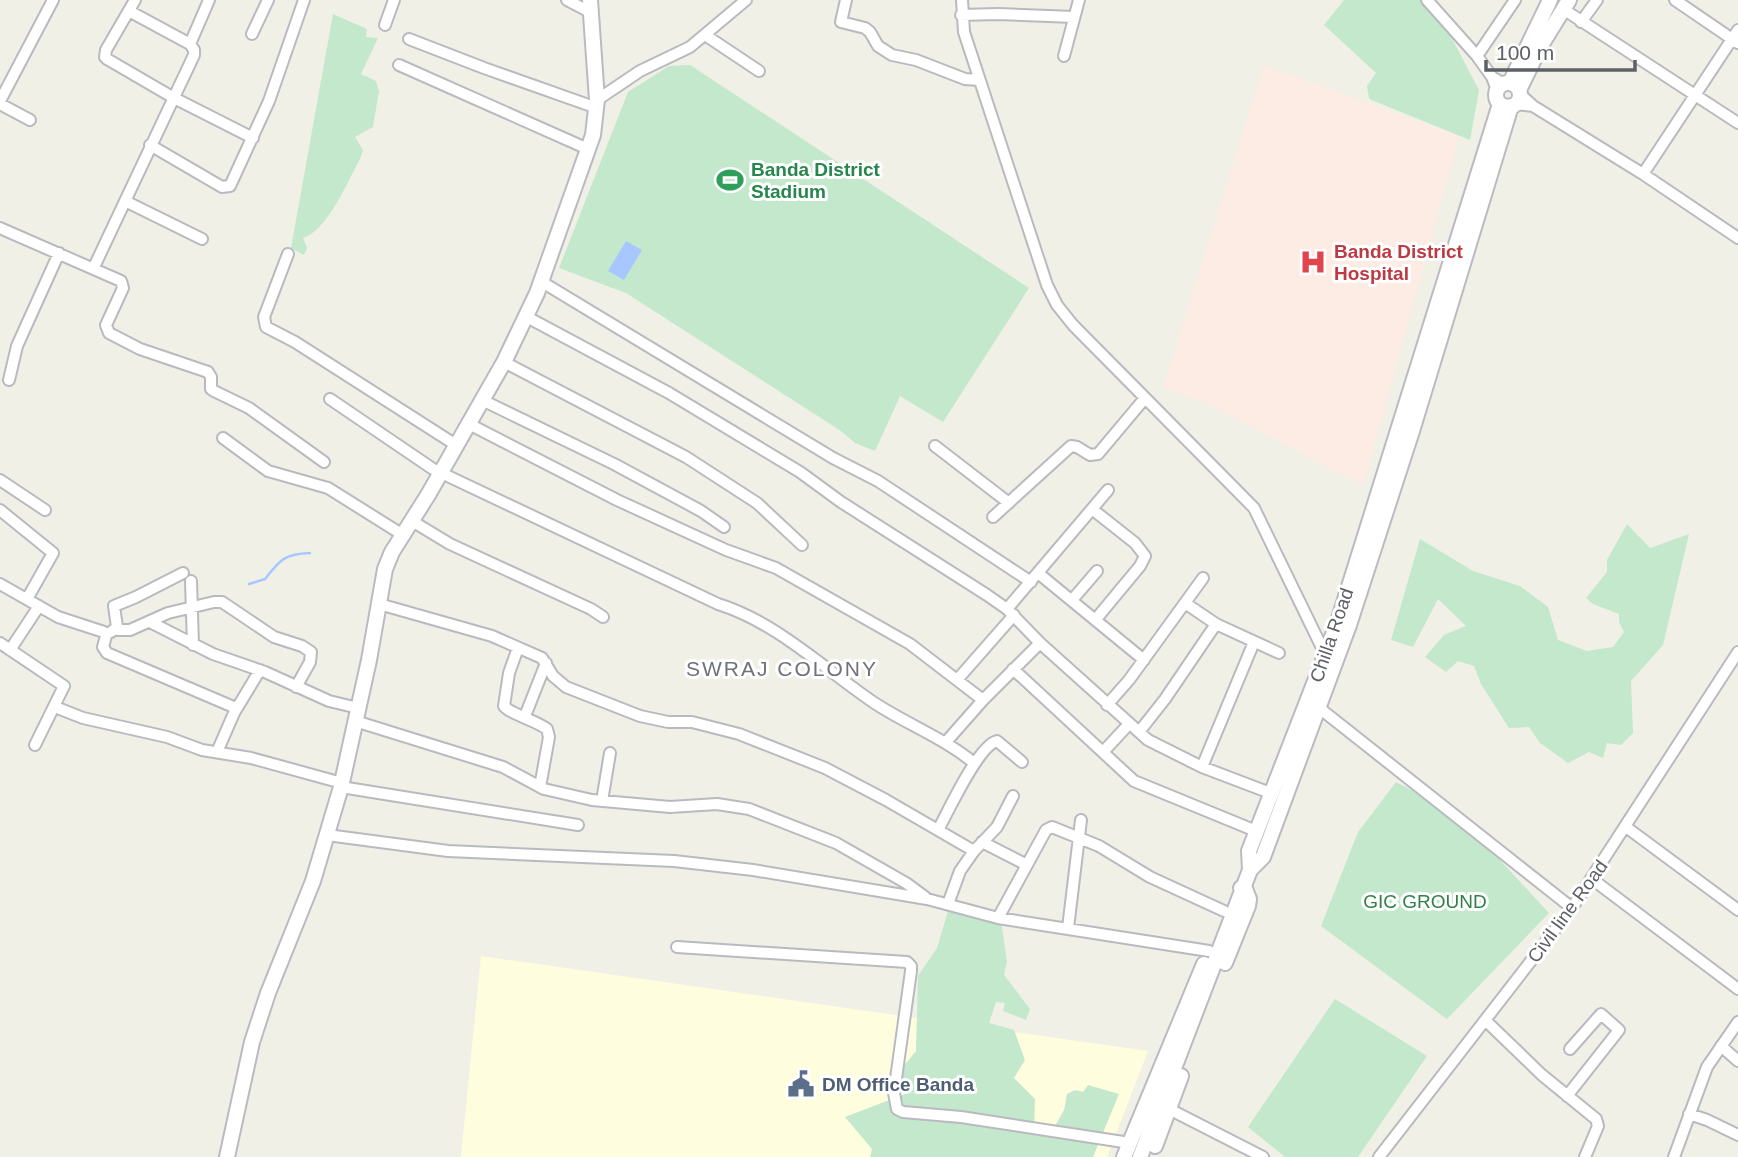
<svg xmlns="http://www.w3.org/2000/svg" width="1738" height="1157" font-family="Arial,sans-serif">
<rect width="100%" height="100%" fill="#f0f0e7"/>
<path fill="#fefede" d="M481,956l667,95 -41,106h-646z"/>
<path fill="#fcece4" d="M1264,65l195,71 -96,350 -155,-82 -45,-16z"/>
<path fill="#c3e8cb" d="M1344,0h80l25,24 -1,7 31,59 -9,50 -101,-41 -2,-13 9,-13 -52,-48z
M333,14l34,15 -1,8 12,1 -17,36 15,7 3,10 -6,36 -18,10 8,13 -3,9c-13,23 -32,71 -57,79l4,10 -3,7 -13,-7z
M690,65l339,223 -86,134 -43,-26 -25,55 -20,-8 -14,-12 -215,-138 -67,-25 69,-176 41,-26z
M1627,524l23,24 39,-14 -26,111 -32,36 2,52 -12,12 -14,-2 -4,15 -14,-6 -21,11 -28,-20 -11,-16 -20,1 -28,-44 -7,-18 -16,-5 -12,11 -21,-15 19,-22 22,-9 -28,-27 -25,48 -22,-7 29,-101 53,32 47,15 28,21 10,33 29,11 26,-4 11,-15 -5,-10v-8l-26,-10 -7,-6 21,-26v-12z
M1396,782l17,9 73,54 63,68 -102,106 -126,-93 37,-94z
M948,911l53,11 6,39 -3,14 26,34 -4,11 -23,-9 2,-8 -9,-1 -7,21 25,7 11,30 -11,18 21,21 -1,30 16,6 14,-25 3,-16 8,-4 8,2 5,-7 31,9 -26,63h-223l2,-8 -27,-32 65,-25 -14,-17 20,-24 2,-75 19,-28z
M1335,999l92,57 -69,101h-73l-37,-30z"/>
<path fill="#a8c6ff" d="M626,241l16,9 -18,30 -16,-9z"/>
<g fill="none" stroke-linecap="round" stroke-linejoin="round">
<path stroke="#a8c6ff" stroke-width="2.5" d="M249,584l16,-5c15,-19 19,-25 45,-26"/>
<g stroke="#b9bac0" stroke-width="14">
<path id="street" d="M135,0l-29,50 -1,7 2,2 67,39 79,40
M567,0l25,13
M846,0l-5,22 24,6 5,4 8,14 14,9 24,5 49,19 14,1
M962,0l2,32 83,253 10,20 16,20 181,183 71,146
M1427,0l50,56 15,21
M1675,0l63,43
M1563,9l175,114
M961,15l37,-1 76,3
M1581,22l16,-22
M385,25l9,-25
M252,34l16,-34
M705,35l54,36
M409,39l75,29 113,40
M190,44l19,-44
M1064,56l15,-56
M1477,56l38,-56
M399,65l189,84
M1497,90l-5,-13 12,7
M597,100l43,-29 50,-24 56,-47
M0,101l53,-101
M0,104l30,16
M1516,104l17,2 -13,-12
M1533,106l110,68 95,64
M150,145l72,42 8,-1 39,-85 35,-101
M1643,174l95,-144
M125,201l77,38
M0,228l121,53 2,7 -17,37 3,8 31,16 68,23 3,5v12l3,2 35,17 75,54
M288,254l-24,63 2,10 29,15 161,103
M94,267l100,-212v-5l-4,-6 -61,-33
M542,282l291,176 45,23 153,101
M525,316l144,77 131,79 41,30 146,93 20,14 33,34 108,97 54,27 71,27
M504,362l182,95 71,46 45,42
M9,380l8,-34 42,-93
M330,399l103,70 285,135c58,18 105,64 155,98 33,22 71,36 101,61
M482,400l132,64 87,47 23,16
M469,424l148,76 109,50 50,18 134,76 73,56
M223,438l45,33 60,17 75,47
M935,446l74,57
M0,480l45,30
M1092,509l43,34 10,13 -5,10 -44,53
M0,510l53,43 -26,46
M993,517l78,-71 6,1 13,8 8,-1 47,-56
M412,521l38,23 141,65 12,8
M1038,573l106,87
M191,581l2,64
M0,584l58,33 46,15 2,4 -3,11 4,6 129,55
M1072,600l25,-29
M1185,603l31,21 63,29
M379,604l113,32 50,22 11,18 13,11 74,29 28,6h24l47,12 86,34 61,32 88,51
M1007,609l101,-119
M150,622l63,32 52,18 64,29 29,7
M117,630h13l38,-17 46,-11h8l52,35 28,9 9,6 -1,10 -14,25
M111,632l6,-5 -3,-21 22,-9 47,-24
M0,643l64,43 -29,59
M518,648l-9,25 -5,33c6,8 31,14 43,23l2,8 -9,50
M10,650l29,-44
M1013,669l121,112 122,50
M957,680l57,-65
M1313,703l259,205
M1107,705l22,-25 74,-102
M55,707l28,11 84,19 35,13 49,8 91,25
M525,716l21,-53
M355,721l148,46 41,22 48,11 78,7 47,-3 32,5 87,34 70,40 19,14
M1139,732l26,-33 51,-75
M946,742l37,-42 57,-57
M217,752l17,-39 26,-43
M1103,752l26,-28
M1202,767l52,-125
M341,787l237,38
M602,801l8,-48
M1626,827l112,83
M938,830c11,-20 40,-84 59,-89l25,21
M327,835l121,16 226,10 79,9 174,29 71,19 48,-88 6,-3 47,19 51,31 74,34
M982,842l45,23
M1592,879l146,110
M948,904l12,-33 14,-20 23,-24 16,-31
M998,918l211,33
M1068,928l13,-108
M677,947l230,15 4,4v5l-17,122 3,16 6,3 58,5 169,26
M1485,1020l57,55 54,44 2,7 -13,31
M1721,1046l17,15
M1567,1096l52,-66 -18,-16 -31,35
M1169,1109l94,48
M1689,1114l18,6 31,15
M1379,1157l193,-249 166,-256
M1674,1157l33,-90 31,-45"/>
</g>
<g stroke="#babbc2" stroke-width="18">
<path id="secondary" d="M1496 95a12 12 0 1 1 24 0a12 12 0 1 1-24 0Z
M1510,83l40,-83
M1519,90l21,-43 29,-47
M1250,870l13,-13 86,-232 63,-194 99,-325
M1225,963l23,-57 1,-7 -5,-13 -3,2
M1155,1146l26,-70
M227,1157l25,-115 16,-49 45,-112 28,-94 28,-127 16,-91 7,-17 36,-57 76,-133 33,-69 56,-158 4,-35 -7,-100
M1124,1157l80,-193
M1140,1157l110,-287 -1,-19 89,-229 162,-518"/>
</g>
<use href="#street" stroke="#fff" stroke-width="10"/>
<use href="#secondary" stroke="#fff" stroke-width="14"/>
</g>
<defs>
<g id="stadium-bare" transform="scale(2.1)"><path d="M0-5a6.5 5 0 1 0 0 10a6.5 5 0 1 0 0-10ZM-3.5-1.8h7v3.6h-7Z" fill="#2e9e5b" stroke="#fff" stroke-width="2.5" paint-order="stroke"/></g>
<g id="hospital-bare" transform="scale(2.1)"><path d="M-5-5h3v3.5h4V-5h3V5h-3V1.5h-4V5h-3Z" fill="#e0444e" stroke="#fff" stroke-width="2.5" paint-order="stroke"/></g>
<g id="civic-bare" transform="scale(2.1)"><path d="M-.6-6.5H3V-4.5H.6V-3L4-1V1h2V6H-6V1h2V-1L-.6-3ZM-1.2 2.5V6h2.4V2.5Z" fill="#5c6f8a" stroke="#fff" stroke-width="2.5" paint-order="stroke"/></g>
</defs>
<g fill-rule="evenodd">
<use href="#stadium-bare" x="730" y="180"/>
<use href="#hospital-bare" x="1313" y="262"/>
<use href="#civic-bare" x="801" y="1084"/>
</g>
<g text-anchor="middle" stroke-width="6" stroke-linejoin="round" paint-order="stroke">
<g font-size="19" font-weight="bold" fill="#27864d" stroke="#fff" text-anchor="start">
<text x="751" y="176">Banda District<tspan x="751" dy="22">Stadium</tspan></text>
</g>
<g font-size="19" font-weight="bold" fill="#be3a42" stroke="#fff" text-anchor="start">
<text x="1334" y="258">Banda District<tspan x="1334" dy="22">Hospital</tspan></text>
</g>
<g font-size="19" fill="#5e6067" stroke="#fff">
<text transform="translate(1331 635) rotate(-71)" y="7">Chilla Road</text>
<text transform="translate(1567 911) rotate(-54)" y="7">Civil line Road</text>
</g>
<g font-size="19" fill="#338148" stroke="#fff">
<text x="1425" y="908">GIC GROUND</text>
</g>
<g font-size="19" font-weight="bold" fill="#4e5e75" stroke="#fff" text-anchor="start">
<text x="822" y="1091">DM Office Banda</text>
</g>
<g font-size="21" letter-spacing="2" fill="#6f7279" stroke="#fff">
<text x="782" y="676">SWRAJ COLONY</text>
</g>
</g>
<path d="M1486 60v10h149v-10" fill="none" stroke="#5e6067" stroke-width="3.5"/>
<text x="1496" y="60" font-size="21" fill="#5e6067" stroke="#ffffff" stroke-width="5" paint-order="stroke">100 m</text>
</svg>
